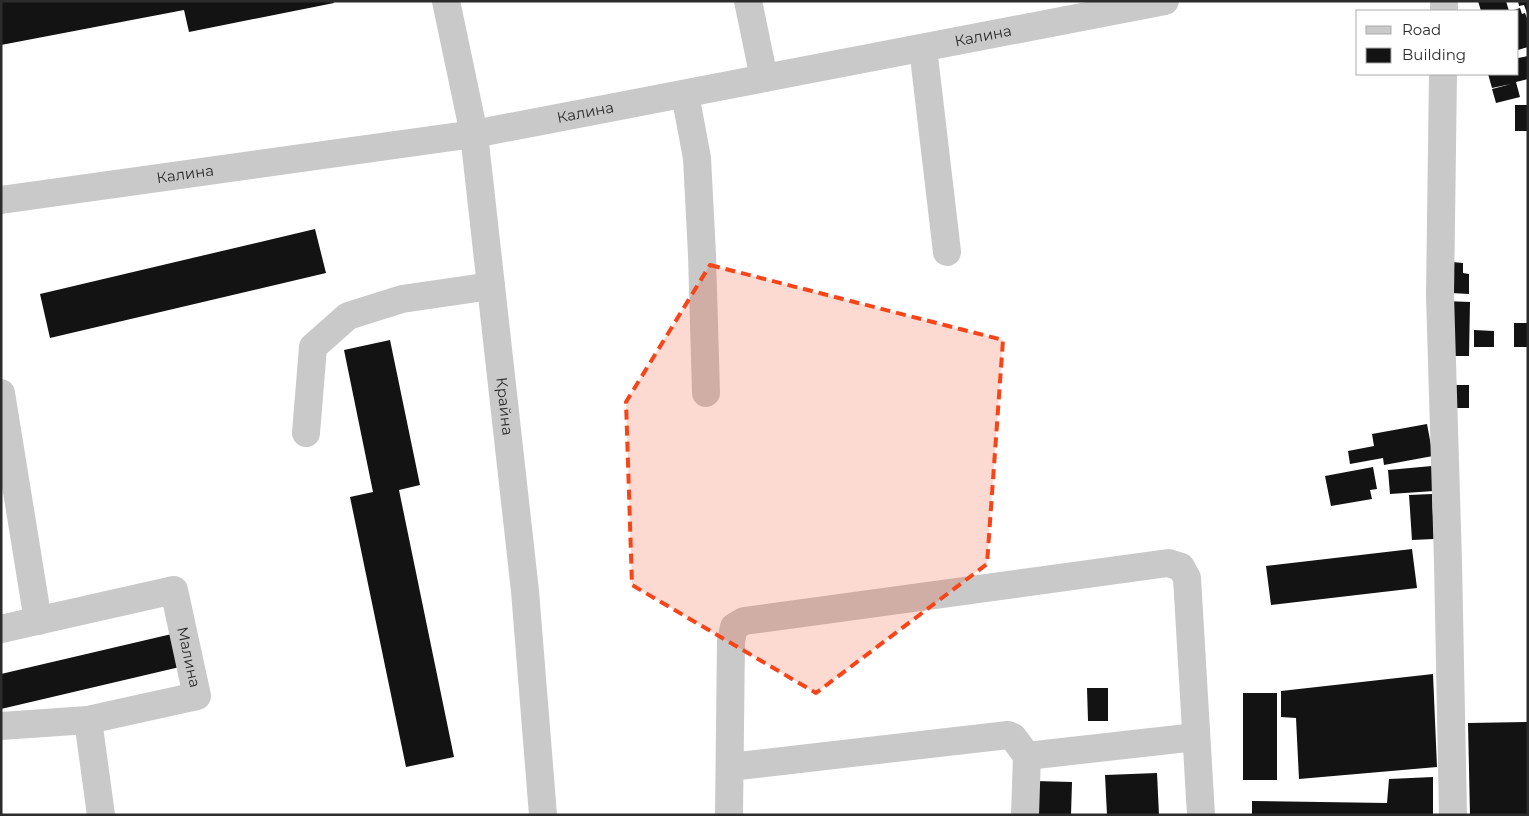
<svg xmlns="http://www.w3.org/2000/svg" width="1529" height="816" font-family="Montserrat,sans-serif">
<rect width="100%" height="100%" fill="#fff"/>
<path fill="#131313" d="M1,1h332l1,2 -145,29 -5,-22 -183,35z
M1478,1h28l3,10h-28z
M1518,1h10v15l-4,-11 -5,1z
M1520,8l2,6 3,-1 3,8v26l-10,3v-39h-7z
M1528,56v23l-12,3 4,15 -24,6 -4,-14 19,-5 -19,4 -4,-14h30v-16z
M1515,105h13v26h-13z
M315,229l11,44 -276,65 -10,-44z
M1452,262l11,1v10l6,1v20l-18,-1z
M1445,301l25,1 -1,54h-18z
M1514,323h14v24h-14z
M1474,330l20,1v16h-20z
M390,340l30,145 -21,5 55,267 -48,10 -56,-270 23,-5 -29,-142z
M1450,385h19v23h-19z
M1427,424l6,32 -49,9 -1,-7 -33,6 -2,-13 26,-5 -2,-12z
M1432,466l2,25 -44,3 -2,-24z
M1373,467l4,22 -7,1 2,9 -41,7 -6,-30z
M1432,494l2,45 -22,1 -3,-45z
M1412,549l5,39 -146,17 -5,-39z
M176,633l8,33 -183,43v-35z
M1433,674l4,93 -138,12 -3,-61 -15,-1v-26z
M1087,688h21v33h-20z
M1243,693h34v87h-34z
M1528,722v93h-58l-2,-92z
M1157,773l2,42h-52l-2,-40z
M1433,777v38h-181v-14l135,2 2,-24z
M1035,781l37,1 -1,33h-36z"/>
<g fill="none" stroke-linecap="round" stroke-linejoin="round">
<g stroke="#c9c9c9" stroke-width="28">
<path id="s1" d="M446,1l28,133 51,457 18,224"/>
<path d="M748,1l16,77"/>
<path d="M1444,11v-10"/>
<path d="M923,48l24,204"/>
<path d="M1443,74l-3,221 8,267 5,253"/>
<path d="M685,94l12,64 5,97 4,138"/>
<path id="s2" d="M1,200l473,-66 691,-133"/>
<path d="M1,393l37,228"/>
<path d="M306,433l7,-86 35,-31 54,-17 89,-13"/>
<path id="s3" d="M1,629l173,-39 23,106 -109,24 13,95"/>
<path d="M1,726l87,-6"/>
<path d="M730,767l278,-32 5,2 14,19 169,-19"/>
<path d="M729,815l2,-174 3,-14 10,-6 424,-58 13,4 6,11 14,237"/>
<path d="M1025,815l2,-59"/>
</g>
</g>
<path fill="#f7451a" fill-opacity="0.2" stroke="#f7451a" stroke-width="4" stroke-dasharray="10 6" stroke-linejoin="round" d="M710,265l293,75 -16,224 -171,129 -184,-108 -6,-183z"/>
<g text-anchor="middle" stroke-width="5" stroke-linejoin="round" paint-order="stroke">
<g font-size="15" fill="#2c2c2c" stroke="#fff">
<text dy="5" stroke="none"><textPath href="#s2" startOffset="996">Калина</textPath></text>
<text dy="5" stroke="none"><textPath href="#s2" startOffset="591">Калина</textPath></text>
<text dy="5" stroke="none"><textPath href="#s2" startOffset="186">Калина</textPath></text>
<text dy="5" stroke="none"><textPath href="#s1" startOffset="410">Крайна</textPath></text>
<text dy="5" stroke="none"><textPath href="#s3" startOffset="246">Малина</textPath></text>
</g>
</g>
<rect width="1529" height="816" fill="none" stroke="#2c2c2c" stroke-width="5"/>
<rect x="1356" y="10" width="162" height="65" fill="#ffffff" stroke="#ababab"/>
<rect x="1366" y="26" width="25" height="8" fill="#c9c9c9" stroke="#ababab"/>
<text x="1402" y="35" font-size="15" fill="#2c2c2c">Road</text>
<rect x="1366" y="48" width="25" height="15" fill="#131313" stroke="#ababab"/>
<text x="1402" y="60" font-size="15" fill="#2c2c2c">Building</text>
</svg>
